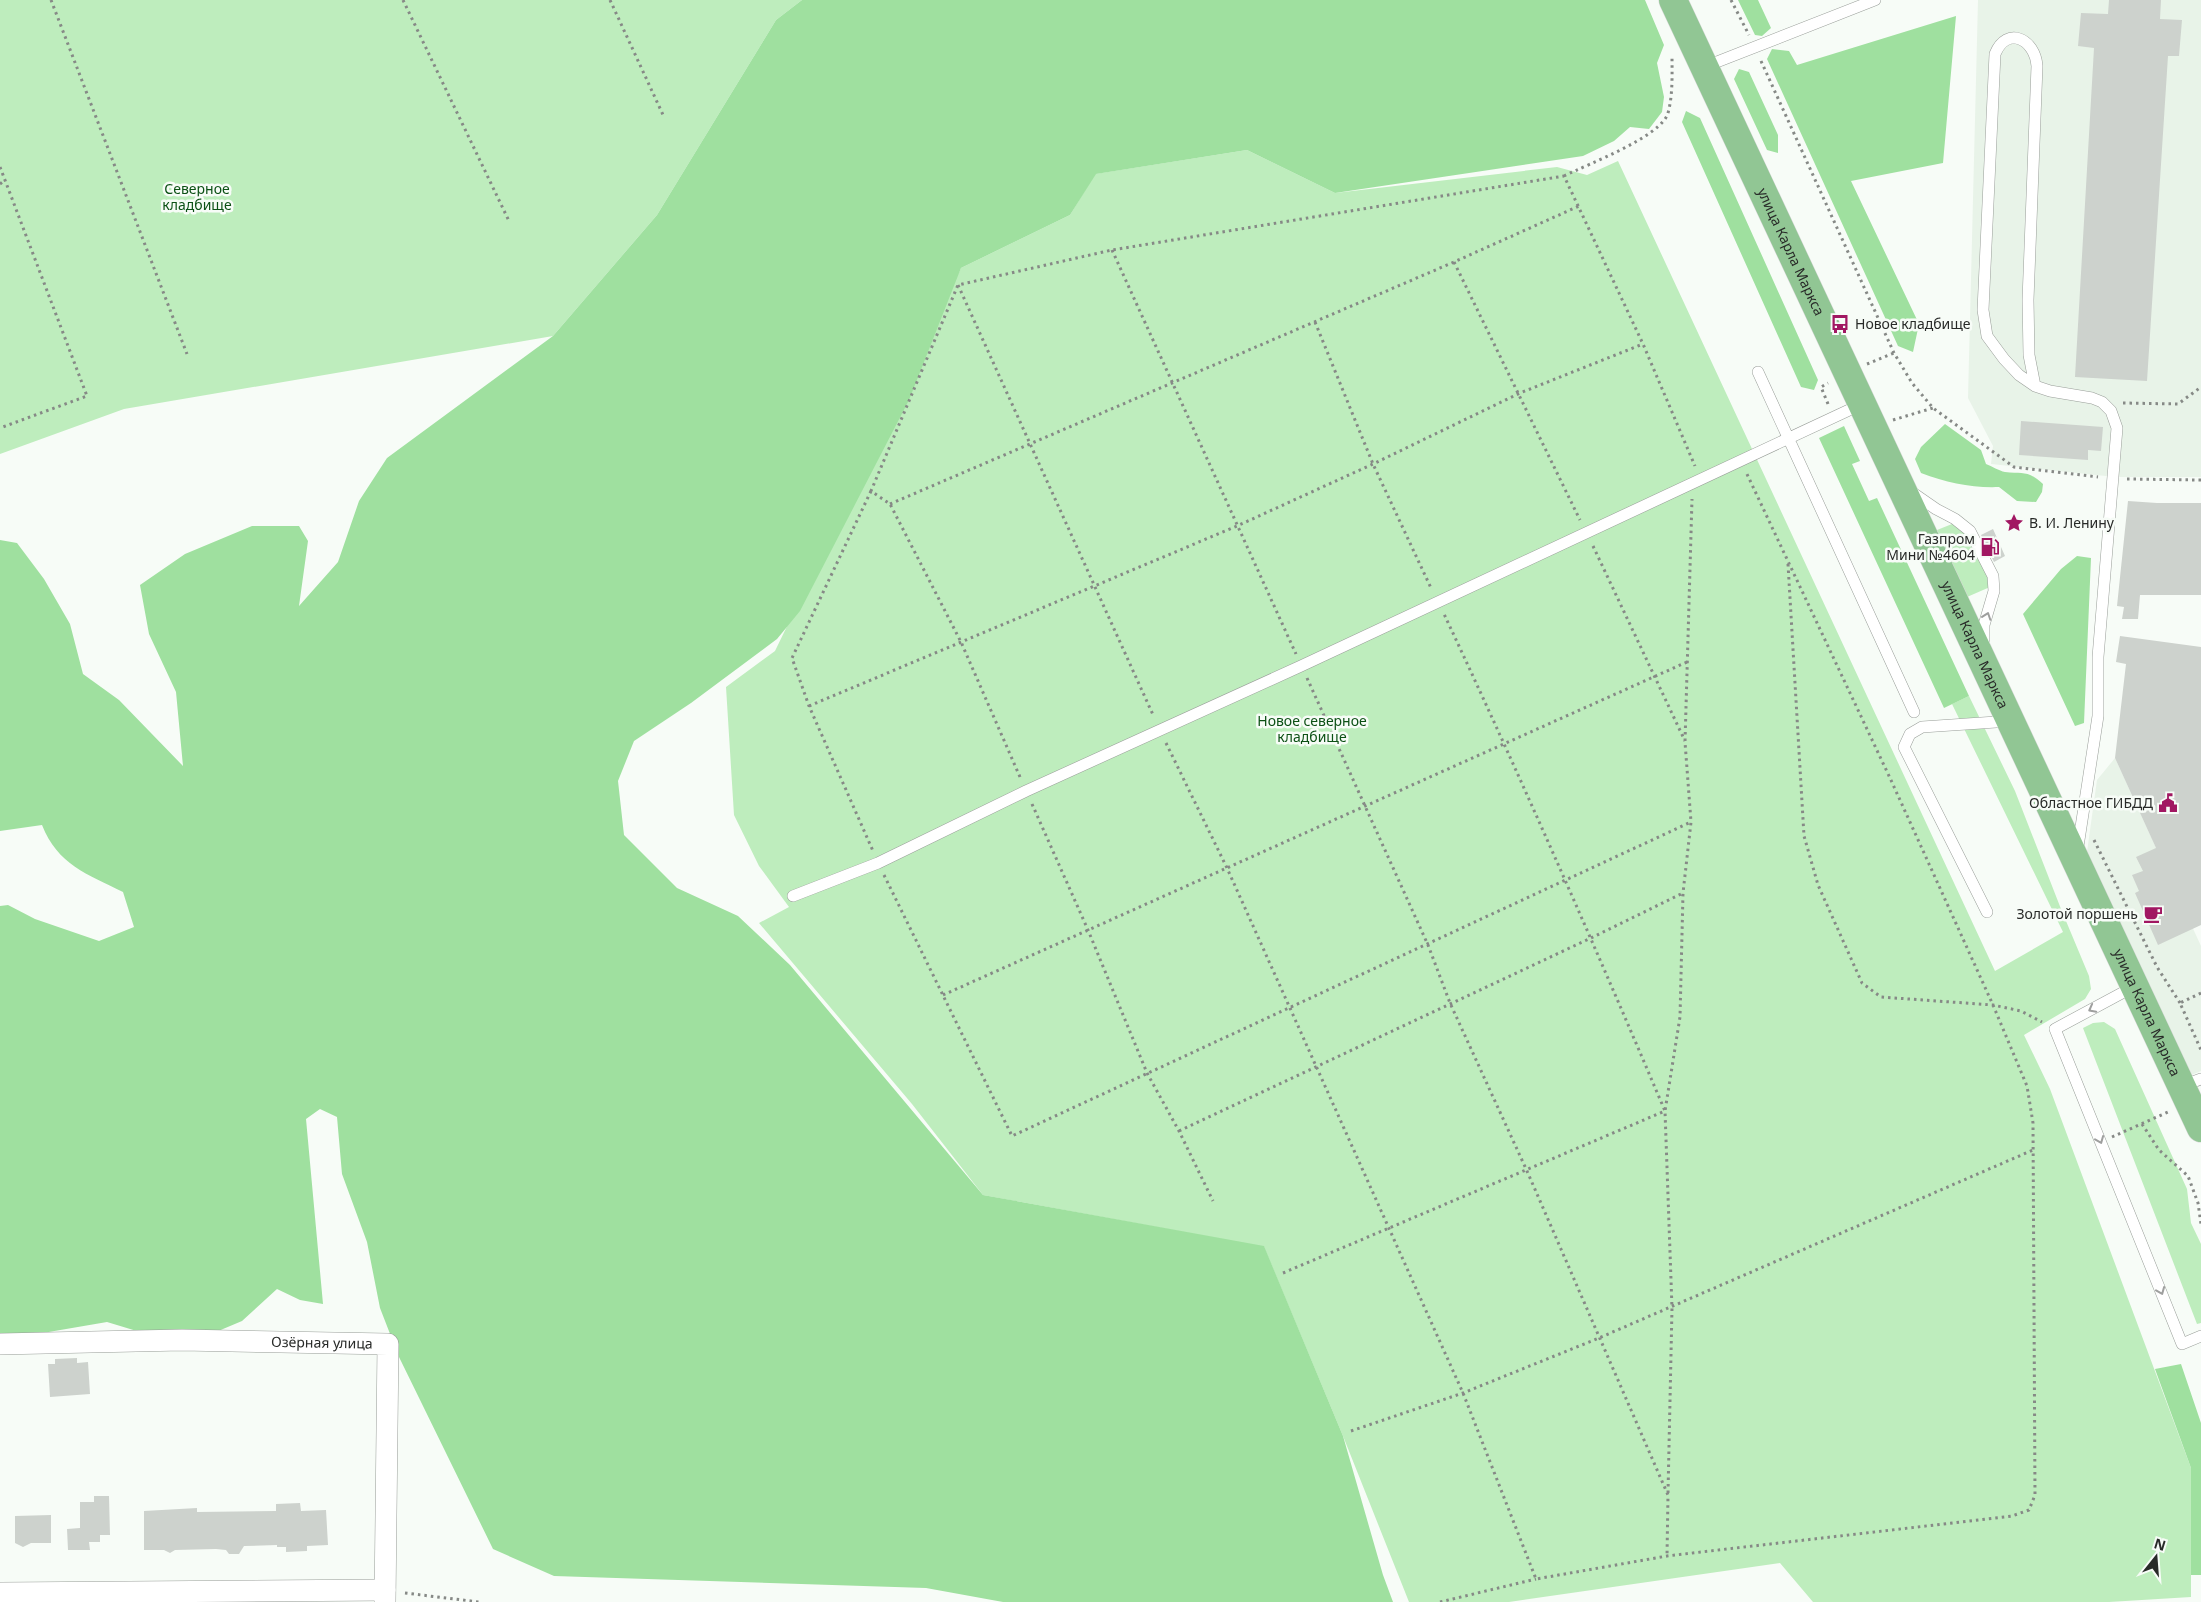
<svg xmlns="http://www.w3.org/2000/svg" width="2201" height="1602" font-family="'Noto Sans',sans-serif">
<rect width="100%" height="100%" fill="#f7fcf7"/>
<path fill="#e8f3e8" d="M1978,0h223v477h-86l-124,-13 2,-18 -25,-48z
M2115,758l86,188v125l-17,7 -98,-219 11,-79z"/>
<path fill="#beedbd" d="M0,0h802l-26,20 -119,195 -104,121 -429,73 -124,45z
M1247,150l88,43 222,-26 30,8 31,-14 377,810 68,-39 -111,-228 17,-8 46,95 46,118 28,67 2,13 -6,10 -61,36 26,54 141,379v129l-82,5h-296l-33,-39 -271,39h-100l-66,-166 -79,-189 -281,-52 -71,-91 -153,-181 30,-16 -30,-41 -25,-51 -8,-128 49,-36 186,-383 109,-53 25,-41z
M1957,522c18,14 29,42 33,65l-23,10 -30,-67z
M2104,1022l11,7 72,160 4,34 10,21v79l-4,1 -114,-296 10,-5z"/>
<path fill="#9fe09f" d="M802,0h843l19,45 -7,18 7,34 -2,15 -13,17 -19,-2 -16,14 -31,15 -248,37 -88,-43 -151,24 -26,41 -109,53 -52,132 -109,211 -23,28 -86,64 -57,38 -16,40 6,54 53,53 61,28 52,49 193,230 281,51 79,190 40,139 10,27h-390l-77,-14 -372,-12 -61,-27 -94,-192 -19,-49 -13,-66 -25,-68 -5,-57 -17,-8 -14,10 17,185 -23,-4 -23,-11 -35,32 -38,16 -64,-5 -33,-10 -70,12 -37,1v-429l8,-1 27,14 64,22 35,-14 -11,-35c-36,-18 -65,-27 -81,-67l-42,6v-291l17,3 27,36 26,45 13,50 36,26 64,66 -7,-74 -27,-58 -9,-49 45,-31 67,-28h47l9,15 -9,65 39,-44 21,-61 28,-43 166,-122 104,-121 119,-195z
M1738,0h20l13,28 -9,8 -7,-1z
M1956,16l-13,147 -92,18 68,143 -6,28 -15,-6 -131,-287 5,-10 17,2 8,14z
M1739,69l10,3 29,63v18l-11,-3 -33,-71z
M1686,111l14,7 118,262 -4,10 -13,-3 -119,-265z
M1945,424l36,26 5,14c6,2 13,7 19,8 18,2 23,-2 38,12l-1,8 -6,10 -19,-1 -18,-14c-27,1 -52,-4 -78,-14l-6,-14 6,-12z
M1844,426l16,35 -8,3 17,37 8,-3 92,198 -25,12 -125,-270z
M2077,556l14,2 -7,165 -9,3 -52,-112 38,-45z
M2181,1364l20,59v152h-10v-107l-36,-99z"/>
<path fill="#cdd2cd" d="M2109,0h52l-1,19 22,1 -3,36h-11l-21,325 -72,-4 19,-329 -16,-2 3,-33 27,1z
M2021,421l82,6 -2,24 -13,-1v10l-69,-5z
M2128,501l29,2h44v92h-61l-2,24h-16l2,-12 -7,-1z
M1993,529l12,27 -11,6 -13,-27z
M2120,636l81,11v278l-43,20 -23,-52 4,-2 -7,-16 11,-4 -7,-14 20,-9 -41,-90 11,-94 -10,-2z
M77,1358v5l11,-1 2,32 -40,3 -2,-33h7v-5z
M94,1496h15l1,39h-10v7h-11l1,8h-22l-1,-21 13,-1v-26h14z
M300,1503l1,8 25,-1 2,35 -21,1v5l-21,1v-5h-9v-2l-33,1 -5,8h-10l-3,-4 -10,-1 -41,1 -5,3 -6,-3h-20v-39l53,-3v4l79,-1v-7z
M51,1515v28h-20l-8,4 -8,-4v-27z"/>
<g fill="none" stroke-linecap="round" stroke-linejoin="round">
<g stroke="#999e99" stroke-width="12">
<path id="lane" d="M1704,67l171,-67
M1758,372l156,340
M2035,386l-6,-31 -1,-55 9,-234c-2,-27 -30,-41 -42,-12l-12,256 4,26 17,23 15,16 16,11 15,5 42,7 10,4 9,9 6,17 -19,229v59l-21,137
M1910,491l26,18 19,10 15,12 23,45 1,15 -10,34v20
M793,896l85,-33 148,-72 275,-125 561,-262
M1987,912l-83,-165 6,-13 12,-7 89,-6
M2135,986l-80,43 127,315 19,-8
M2182,1086l19,-7"/>
</g>
<g stroke="#999e99" stroke-width="22">
<g id="street">
<path id="s1" d="M0,1344l182,-4 206,4 -3,258"/>
<path d="M0,1593l385,-3"/>
</g>
</g>
<g stroke="#d8d9d8" stroke-width="29">
<g id="primary">
<path id="s2" d="M1673,0l528,1128"/>
</g>
</g>
<path stroke="#868986" stroke-width="3" stroke-dasharray="2.5 4" stroke-linecap="butt" d="M51,0l136,354
M403,0l106,221
M610,0l54,117
M1731,0l18,35
M1761,61l133,292 18,30 21,25 81,59 84,10
M0,167l87,229 -87,32
M1564,176c24,-12 97,-39 104,-63 5,-18 4,-39 4,-58
M0,184l5,-4
M1112,250l184,404
M1454,262l126,258
M958,285l196,432
M1315,322l58,142 58,124
M1867,364l27,-11
M2123,403l55,1 23,-17
M1828,404l-7,-17 7,-4
M1893,420l40,-12
M2127,479l74,1
M871,491l-79,167 17,48 64,145
M890,504l564,-242 125,-56
M1593,546l92,195
M1788,564l16,272 14,49 44,98 19,14 112,8 28,6 21,11
M1307,678l121,267 22,58 77,168 141,324 -1,61
M809,706l428,-180 136,-62 147,-71 123,-49
M1166,743l61,125 236,525 73,186 131,-23 345,-40 17,-6 6,-15 -2,-372 -6,-37 -34,-81 -103,-227 -144,-306
M1020,777l-59,-135 -71,-138 -19,-13 87,-206 154,-35 452,-74 79,168 52,122
M1032,804l56,126 59,143 32,58 34,70
M2094,840l63,127 23,36
M884,875l128,261 679,-314
M2201,993l-21,10 21,47
M943,995l744,-333
M2142,1124l17,26 29,26 10,27 3,21
M1179,1131l412,-193 92,-45
M2112,1137l56,-25
M1283,1273l382,-162c-71,-167 -144,-333 -221,-497
M1351,1431l112,-38 136,-55 434,-188
M1668,1493l4,-185 -7,-197 15,-94 3,-124 8,-71 -6,-80 7,-243
M405,1593l74,9
M1440,1602l96,-23"/>
<use href="#lane" stroke="#fff" stroke-width="11"/>
<use href="#street" stroke="#fff" stroke-width="21"/>
<use href="#primary" stroke="#91c694" stroke-width="28"/>
</g>
<defs><path id="oneway-chevron" d="M-2-3.5L2.5 0L-2 3.5" fill="none" stroke-width="1.6" stroke-linecap="round" stroke-linejoin="round" transform="scale(1.25)"/></defs>
<g stroke="#9e9f9e">
<use href="#oneway-chevron" transform="translate(1987 616) rotate(-71)"/>
<use href="#oneway-chevron" transform="translate(2092 1009) rotate(152)"/>
<use href="#oneway-chevron" transform="translate(2100 1140) rotate(68)"/>
<use href="#oneway-chevron" transform="translate(2161 1291) rotate(68)"/>
</g>
<defs>
<g id="bus-bare" transform="scale(1.5)"><path d="M-5-6H5V4H4V6H2V4H-2V6H-4V4H-5ZM-3.5-4V0h7V-4ZM-3.5 1.2v1.5H-2V1.2ZM2 1.2v1.5H3.5V1.2Z" fill="#a11762" stroke="#f7fcf7" stroke-width="2.5" paint-order="stroke"/></g>
<g id="sight-bare" transform="scale(1.5)"><path d="M0-6L1.8-2.2L6-1.7L2.9 1.2L3.7 5.4L0 3.3L-3.7 5.4L-2.9 1.2L-6-1.7L-1.8-2.2Z" fill="#a11762" stroke="#f7fcf7" stroke-width="2.5" paint-order="stroke"/></g>
<g id="fuel-bare" transform="scale(1.5)"><path d="M-5.5-6h7V0h2V4h1.3V-2.5L3-4.5l.8-.8L6-3V5H2.5V1h-1V6h-7ZM-4.2-4.7v3.2H.2V-4.7Z" fill="#a11762" stroke="#f7fcf7" stroke-width="2.5" paint-order="stroke"/></g>
<g id="civic-bare" transform="scale(1.5)"><path d="M-.6-6.5H3V-4.5H.6V-3L4-1V1h2V6H-6V1h2V-1L-.6-3ZM-1.2 2.5V6h2.4V2.5Z" fill="#a11762" stroke="#f7fcf7" stroke-width="2.5" paint-order="stroke"/></g>
<g id="cafe-bare" transform="scale(1.5)"><path d="M-5.5-4.5H6V0H3Q3 3.5 0 3.5H-2.5Q-5.5 3.5-5.5 0ZM3-3.2v2h1.7v-2ZM-6 4.5H4V6H-6Z" fill="#a11762" stroke="#f7fcf7" stroke-width="2.5" paint-order="stroke"/></g>
</defs>
<g fill-rule="evenodd">
<use href="#bus-bare" x="1840" y="324"/>
<use href="#sight-bare" x="2014" y="523"/>
<use href="#fuel-bare" x="1990" y="547"/>
<use href="#civic-bare" x="2168" y="803"/>
<use href="#cafe-bare" x="2153" y="914"/>
</g>
<g text-anchor="middle" stroke-width="5" stroke-linejoin="round" paint-order="stroke">
<g font-size="14" fill="#0c5115" stroke="#f7fcf7">
<text x="197" y="194">Северное<tspan x="197" dy="16">кладбище</tspan></text>
<text x="1312" y="726">Новое северное<tspan x="1312" dy="16">кладбище</tspan></text>
</g>
<g font-size="14" fill="#282a28" stroke="#f7fcf7">
<text dy="5" stroke="none"><textPath href="#s2" startOffset="278">улица Карла Маркса</textPath></text>
<text dy="5" stroke="none"><textPath href="#s2" startOffset="712">улица Карла Маркса</textPath></text>
<text dy="5" stroke="none"><textPath href="#s2" startOffset="1118">улица Карла Маркса</textPath></text>
<text dy="5" stroke="none"><textPath href="#s1" startOffset="322">Озёрная улица</textPath></text>
</g>
<g font-size="14" fill="#282a28" stroke="#f7fcf7" text-anchor="end">
<text x="1855" y="329" text-anchor="start">Новое кладбище</text>
<text x="2029" y="528" text-anchor="start">В. И. Ленину</text>
<text x="1975" y="544">Газпром<tspan x="1975" dy="16">Мини №4604</tspan></text>
<text x="2153" y="808">Областное ГИБДД</text>
<text x="2138" y="919">Золотой поршень</text>
</g>
</g>
<g transform="translate(2156 1557) rotate(17)" stroke="#f7fcf7" stroke-width="4" paint-order="stroke">
<path d="M0-4L9 19L0 12L-9 19Z" fill="#282a28"/>
<text y="-8" font-size="14" font-weight="bold" text-anchor="middle" fill="#282a28">N</text>
</g>
</svg>
